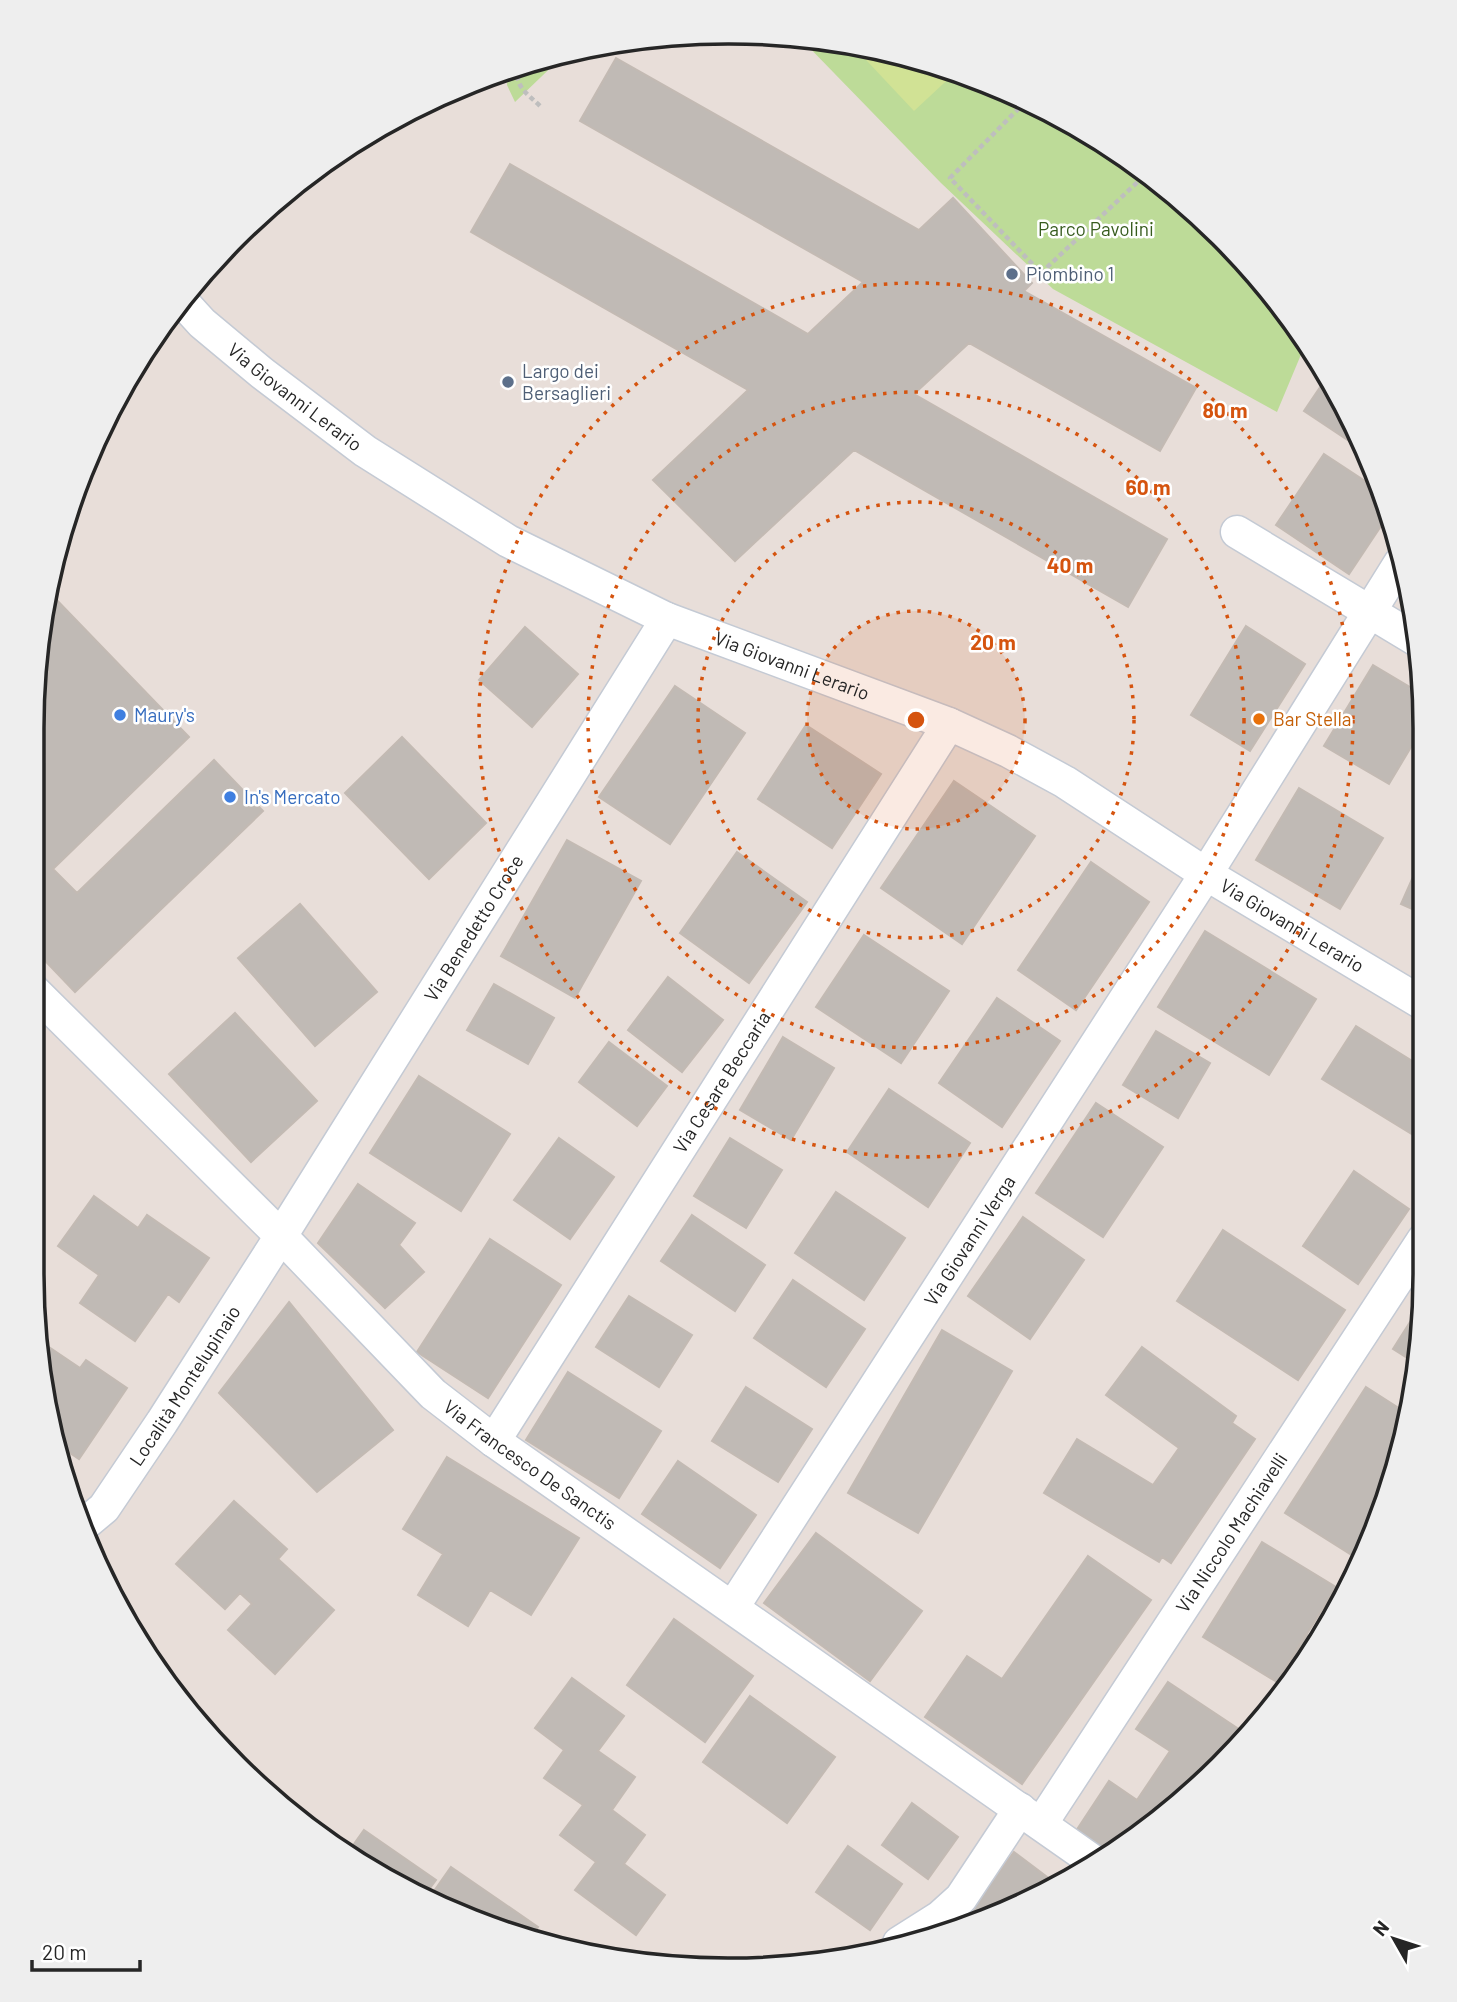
<svg xmlns="http://www.w3.org/2000/svg" width="1457" height="2002" font-family="Barlow,sans-serif">
<rect width="100%" height="100%" fill="#e8ded9"/>
<path fill="#bddb98" d="M799,37h20l133,31 125,57 111,79 93,100 24,41 -28,67 -224,-123 -112,-106z
M567,52l-52,50 -8,-17 1,-15 40,-15z"/>
<path fill="#d1e295" d="M852,45l100,23 5,3 -43,40z"/>
<path fill="#c0bab5" stroke="#c3bab3" stroke-width="2" d="M616,58l303,172 34,-32 79,85 -8,8 172,97 -36,63 -191,-108 -55,51 253,145 -39,68 -274,-157 -119,111 -82,-81 95,-90 -277,-158 39,-68 298,170 55,-52 -283,-161z
M1325,380l42,73 -63,-42z
M1324,454l56,37 7,26 -38,57 -73,-49z
M49,592l140,145 -136,132 24,24 137,-133 49,51 -188,181 -43,-45v-219z
M1246,626l59,38 -55,87 -59,-36z
M525,627l53,47 -46,53 -53,-47z
M1373,665l47,28v39l-31,52 -65,-38z
M675,686l70,47 -75,111 -71,-47z
M806,725l75,49 -49,74 -74,-49z
M402,737l84,86 -57,56 -84,-86z
M954,781l81,55 -73,108 -81,-56z
M1299,788l84,50 -43,71 -84,-49z
M567,840l74,41 -66,117 -74,-42z
M737,852l70,50 -58,81 -69,-50z
M1421,859v54l-20,-9z
M1091,862l58,40 -73,108 -58,-40z
M300,904l77,88 -62,54 -77,-88z
M1205,931l111,68 -47,76 -111,-68z
M864,935l85,56 -48,72 -85,-56z
M668,977l55,43 -41,52 -54,-42z
M494,984l60,34 -26,46 -61,-34z
M997,998l63,43 -58,86 -63,-44z
M235,1013l82,88 -66,61 -82,-88z
M1356,1026l66,41 1,74 -101,-62z
M1156,1031l54,32 -32,55 -55,-33z
M783,1037l51,31 -43,72 -51,-30z
M609,1042l58,44 -30,40 -58,-44z
M419,1076l91,58 -49,77 -91,-58z
M889,1089l81,54 -42,64 -81,-55z
M1096,1103l67,44 -60,90 -67,-44z
M559,1138l55,39 -44,62 -56,-39z
M730,1138l52,32 -36,58 -52,-32z
M1354,1171l55,38 -51,75 -55,-38z
M358,1184l57,39 -16,22 25,27 -39,36 -67,-65z
M836,1192l69,46 -41,62 -69,-47z
M94,1196l44,32 9,-13 62,43 -30,44 -11,-8 -33,47 -55,-38 19,-28 -41,-29z
M692,1215l73,50 -30,46 -74,-50z
M1023,1217l61,43 -54,79 -62,-43z
M1223,1230l122,80 -47,70 -121,-79z
M490,1239l71,46 -73,113 -71,-46z
M793,1280l72,49 -39,58 -72,-49z
M629,1296l63,39 -33,52 -63,-40z
M1424,1300v19l-7,45 -24,-15z
M289,1302l104,128 -76,62 -98,-99z
M942,1330l70,41 -94,162 -70,-40z
M40,1341l40,27 6,-8 41,28 -48,71 -25,-17z
M1142,1347l94,69 -4,7 23,16 -84,124 -9,-6 -3,5 -115,-69 33,-54 76,46 26,-37 -73,-53z
M568,1372l93,59 -42,67 -93,-58z
M746,1387l66,42 -34,53 -66,-41z
M1366,1387l42,27 -6,40 -28,73 -19,30 -70,-44z
M447,1457l132,81 -48,77 -41,-25 -22,36 -50,-31 25,-41 -40,-25z
M678,1461l78,54 -36,53 -78,-54z
M234,1501l53,48 -9,10 56,51 -59,64 -47,-44 24,-26 -12,-11 -15,16 -49,-45z
M816,1533l106,78 -52,70 -106,-78z
M1262,1542l74,45 -59,95 -74,-45z
M1088,1556l63,44 -129,184 -97,-67 42,-61 35,23z
M674,1619l79,57 -48,66 -78,-57z
M1306,1634l9,6 -31,46 -7,-4z
M572,1678l52,38 -26,35 37,26 -23,33 33,25 -21,29 41,31 -29,40 -61,-45 21,-28 -36,-27 23,-30 -39,-27 20,-28 -29,-22z
M1168,1682l81,54 -96,90 -45,26 -32,-21 33,-50 28,19 33,-49 -34,-22z
M750,1696l85,61 -48,66 -84,-61z
M912,1803l46,34 -30,42 -46,-34z
M364,1830l72,50 -14,19 -73,-48z
M848,1846l54,38 -32,46 -54,-38z
M1014,1852l41,31 -59,34 -38,10z
M451,1867l87,60 -8,12 -25,-5 -78,-33z"/>
<g fill="none" stroke-linecap="round" stroke-linejoin="round">
<g stroke="#c4cad4" stroke-width="35">
<g id="street">
<path id="s1" d="M181,300l21,23 60,50 103,78 143,90 159,78 282,105 59,27 57,31 141,92 216,129"/>
<path d="M1237,532l183,110"/>
<path id="s2" d="M32,989l249,247 152,158 61,47 599,420"/>
<path id="s3" d="M494,1441l455,-717"/>
<path id="s4" d="M80,1528l24,-20 58,-86 119,-186 386,-617"/>
<path id="s5" d="M733,1607l473,-733 194,-311"/>
<path id="s6" d="M1041,1824l382,-584"/>
<path d="M899,1943l41,-26 21,-19 59,-89"/>
</g>
</g>
<path stroke="#bebebe" stroke-width="4.5" stroke-dasharray="5 3.5" stroke-linecap="butt" d="M518,67c-4,20 10,27 23,40
M1025,102l-75,76 91,95 104,-98 61,58 4,-5"/>
<use href="#street" stroke="#fff" stroke-width="32"/>
</g>
<circle cx="916" cy="720" r="109" fill="#d5540f" fill-opacity=".12"/>
<g fill="none" stroke="#d5540f" stroke-width="3.5" stroke-dasharray="3.5 7">
<circle cx="916" cy="720" r="109"/>
<circle cx="916" cy="720" r="218"/>
<circle cx="916" cy="720" r="328"/>
<circle cx="916" cy="720" r="437"/>
</g>
<g fill="#5c6f8a" stroke="#fff" stroke-width="2.5">
<circle cx="1012" cy="274" r="7"/>
<circle cx="508" cy="382" r="7"/>
</g>
<g fill="#3f7fe0" stroke="#fff" stroke-width="2.5">
<circle cx="120" cy="715" r="7"/>
<circle cx="230" cy="797" r="7"/>
</g>
<circle fill="#e8710a" stroke="#fff" stroke-width="2.5" cx="1259" cy="719" r="7"/>
<g text-anchor="middle" stroke-width="5" stroke-linejoin="round" paint-order="stroke">
<g font-size="19" fill="#375c1e" stroke="#fff">
<text x="1096" y="236">Parco Pavolini</text>
</g>
<g font-size="19" fill="#4e5e75" stroke="#fff" text-anchor="start">
<text x="1026" y="281">Piombino 1</text>
<text x="522" y="378">Largo dei<tspan x="522" dy="22">Bersaglieri</tspan></text>
</g>
<g font-size="19" fill="#262626" stroke="#fff">
<text dy="7" stroke="none"><textPath href="#s1" startOffset="150">Via Giovanni Lerario</textPath></text>
<text dy="7" stroke="none"><textPath href="#s1" startOffset="718">Via Giovanni Lerario</textPath></text>
<text dy="7" stroke="none"><textPath href="#s1" startOffset="1284">Via Giovanni Lerario</textPath></text>
<text dy="7" stroke="none"><textPath href="#s4" startOffset="719">Via Benedetto Croce</textPath></text>
<text dy="7" stroke="none"><textPath href="#s3" startOffset="425">Via Cesare Beccaria</textPath></text>
<text dy="7" stroke="none"><textPath href="#s5" startOffset="436">Via Giovanni Verga</textPath></text>
<text dy="7" stroke="none"><textPath href="#s4" startOffset="178">Località Montelupinaio</textPath></text>
<text dy="7" stroke="none"><textPath href="#s2" startOffset="690">Via Francesco De Sanctis</textPath></text>
<text dy="7" stroke="none"><textPath href="#s6" startOffset="348">Via Niccolo Machiavelli</textPath></text>
</g>
<g font-size="19" fill="#366cbe" stroke="#fff" text-anchor="start">
<text x="134" y="722">Maury's</text>
<text x="244" y="804">In's Mercato</text>
</g>
<g font-size="19" fill="#c56008" stroke="#fff" text-anchor="start">
<text x="1273" y="726">Bar Stella</text>
</g>
</g>
<path d="M0 0H1457V2002H0ZM728 44H729A684 684 0 0 1 1413 728V1274A684 684 0 0 1 729 1958H728A684 684 0 0 1 44 1274V728A684 684 0 0 1 728 44Z" fill="#eee" fill-rule="evenodd"/>
<path fill="none" stroke="#262626" stroke-width="3.5" d="M728 44H729A684 684 0 0 1 1413 728V1274A684 684 0 0 1 729 1958H728A684 684 0 0 1 44 1274V728A684 684 0 0 1 728 44Z"/>
<circle cx="916" cy="720" r="10" fill="#d5540f" stroke="#fff" stroke-width="3.5"/>
<g font-size="21" text-anchor="middle" font-weight="bold" fill="#d5540f" stroke="#fff" stroke-width="5" stroke-linejoin="round" paint-order="stroke">
<text x="1225" y="418">80 m</text>
<text x="1148" y="495">60 m</text>
<text x="1070" y="573">40 m</text>
<text x="993" y="650">20 m</text>
</g>
<g transform="translate(1394 1939) rotate(309)" stroke="#ffffff" stroke-width="5" paint-order="stroke">
<path d="M0-5L12 26L0 18L-12 26Z" fill="#262626"/>
<text y="-10" font-size="19" font-weight="bold" text-anchor="middle" fill="#262626">N</text>
</g>
<path d="M32 1960v10h108v-10" fill="none" stroke="#262626" stroke-width="3.5"/>
<text x="42" y="1960" font-size="21" fill="#262626" stroke="#ffffff" stroke-width="5" paint-order="stroke">20 m</text>
</svg>
